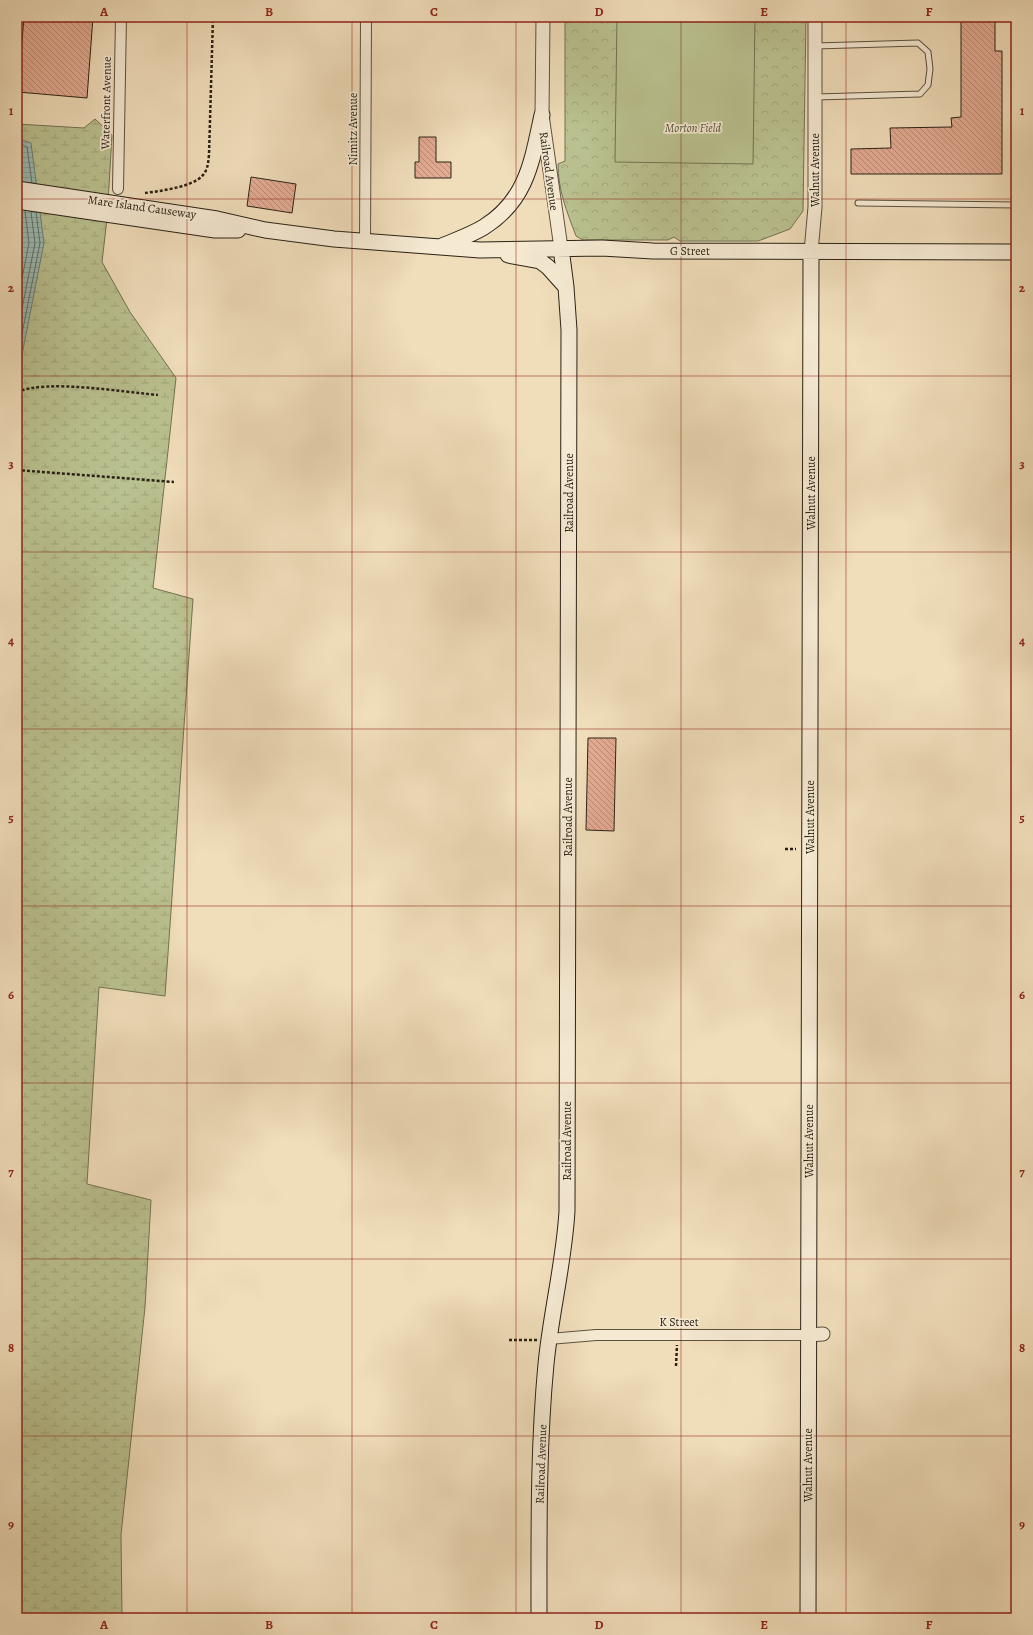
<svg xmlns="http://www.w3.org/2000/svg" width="1033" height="1635" font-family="Alegreya,serif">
<defs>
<pattern id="wetland-marsh" width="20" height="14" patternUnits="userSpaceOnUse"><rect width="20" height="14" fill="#bac190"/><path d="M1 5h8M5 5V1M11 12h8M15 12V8" fill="none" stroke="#a0a67b"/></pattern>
<pattern id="park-crowns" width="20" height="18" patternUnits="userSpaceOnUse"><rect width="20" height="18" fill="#bac190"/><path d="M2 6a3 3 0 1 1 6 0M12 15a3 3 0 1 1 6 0" fill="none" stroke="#a0a67b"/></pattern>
<pattern id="water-rules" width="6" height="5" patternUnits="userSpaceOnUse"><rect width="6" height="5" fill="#9abbb3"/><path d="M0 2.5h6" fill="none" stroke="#85a099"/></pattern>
<pattern id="building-back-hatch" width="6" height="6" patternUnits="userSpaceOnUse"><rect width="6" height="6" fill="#e4ab93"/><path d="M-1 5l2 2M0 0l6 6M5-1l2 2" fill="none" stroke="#b98b77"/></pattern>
</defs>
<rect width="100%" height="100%" fill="#f0ddba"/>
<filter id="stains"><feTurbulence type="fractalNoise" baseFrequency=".005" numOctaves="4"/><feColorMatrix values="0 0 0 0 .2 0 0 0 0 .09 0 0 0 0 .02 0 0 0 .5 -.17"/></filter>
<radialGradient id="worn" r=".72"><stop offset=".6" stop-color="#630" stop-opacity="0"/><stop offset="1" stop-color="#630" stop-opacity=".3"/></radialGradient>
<path fill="url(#wetland-marsh)" stroke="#727253" d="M95,119l17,16 -5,84 -5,43 28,50 46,66 -23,210 40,11 -28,397 -66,-9 -12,197 64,16 -6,107 -24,228 1,83h-105v-1494l67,4z"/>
<path fill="url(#park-crowns)" stroke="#727253" d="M565,17h241l-3,194 -13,18 -32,12h-78l-6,-4 -6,3h-85l-7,-4c-9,-24 -18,-46 -18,-72l7,-3z"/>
<path fill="#bac190" stroke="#727253" d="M617,17h138l-2,147 -138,-2z"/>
<path fill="url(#water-rules)" stroke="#6d7e74" d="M17,138l14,5 13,100 -27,137z"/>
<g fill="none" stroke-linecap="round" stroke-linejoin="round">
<path stroke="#626e64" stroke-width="1" d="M17,142l10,5 5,36
M17,304l12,-61 -4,-32
M17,334l18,-91 -4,-31
M17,359l23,-116 -4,-31"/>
</g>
<path fill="url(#building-back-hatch)" stroke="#2a2216" d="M24,17h69l-6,81 -69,-6z
M961,17h34v34h7v123h-151v-25l40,-1 -1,-20 62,-1 -1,-9 10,-1z
M419,137h17v25h15v16h-36v-16h4z
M251,177l45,7 -4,29 -45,-7z
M588,738h28l-2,93 -28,-1z"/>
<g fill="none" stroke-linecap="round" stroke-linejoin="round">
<g stroke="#5c513f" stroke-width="7">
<path id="service" d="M815,46l103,-3 10,9 2,17 -2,16 -8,9 -104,3
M858,203l158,2"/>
</g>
<g stroke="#5c513f" stroke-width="12">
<path id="minor" d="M118,189l3,-172
M365,241l1,-224
M549,1339l47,-4h212"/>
</g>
<g stroke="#5c513f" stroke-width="15">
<path id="tertiary" d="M543,17l-1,98 19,133
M811,252l4,-45v-190
M808,1335l15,-1"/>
</g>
<g stroke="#2a2216" stroke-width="17">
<path id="secondary" d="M17,189l200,30 48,11 69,9 146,11 122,-2 51,3 363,1
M17,201l198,29h23
M442,246c14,-6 29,-11 42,-19 43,-27 48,-66 58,-112
M508,255l32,6 8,6 18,20
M539,1618c0,-85 -1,-170 7,-254 5,-52 18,-101 21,-153l2,-881 -3,-43 -5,-39
M808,1618l3,-1366"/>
</g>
<path stroke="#2a2216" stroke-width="2.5" stroke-dasharray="3 2" stroke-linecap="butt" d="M145,193c15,-2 47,-6 57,-17 6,-6 6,-13 7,-21l4,-138
M17,392c30,-13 106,0 141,3
M17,470l157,12
M785,849h11
M509,1340h28
M676,1366l1,-21"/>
<use href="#service" stroke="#f5e9d2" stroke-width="5"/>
<use href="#minor" stroke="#f5e9d2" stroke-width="10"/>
<use href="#tertiary" stroke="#f5e9d2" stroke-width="13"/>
<use href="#secondary" stroke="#f5e9d2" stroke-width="15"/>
</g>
<path fill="none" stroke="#8f2418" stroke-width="1" stroke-opacity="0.55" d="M187,17v1601M352,17v1601M516,17v1601M681,17v1601M846,17v1601M17,199h999M17,376h999M17,552h999M17,729h999M17,906h999M17,1083h999M17,1259h999M17,1436h999"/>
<g text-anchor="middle" stroke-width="3.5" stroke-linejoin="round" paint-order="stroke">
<g font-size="12" fill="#2a2216" stroke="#f5e9d2">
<text transform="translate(106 103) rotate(-89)" y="4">Waterfront Avenue</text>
<text transform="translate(353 129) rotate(-90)" y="4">Nimitz Avenue</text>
<text transform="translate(815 170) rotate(-90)" y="4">Walnut Avenue</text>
<text transform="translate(549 171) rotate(82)" y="4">Railroad Avenue</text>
<text transform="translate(142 207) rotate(8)" y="4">Mare Island Causeway</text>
<text x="690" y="255">G Street</text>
<text transform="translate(569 493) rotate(-90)" y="4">Railroad Avenue</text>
<text transform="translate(811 493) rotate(-90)" y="4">Walnut Avenue</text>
<text transform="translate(568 817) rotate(-90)" y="4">Railroad Avenue</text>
<text transform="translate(810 817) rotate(-90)" y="4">Walnut Avenue</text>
<text transform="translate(567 1141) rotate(-90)" y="4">Railroad Avenue</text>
<text transform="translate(809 1141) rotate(-90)" y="4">Walnut Avenue</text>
<text x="679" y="1326">K Street</text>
<text transform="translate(541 1464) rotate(-88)" y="4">Railroad Avenue</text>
<text transform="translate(808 1465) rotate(-90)" y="4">Walnut Avenue</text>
</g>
<g font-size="12" font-style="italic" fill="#55523b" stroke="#f5e9d2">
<text x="693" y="132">Morton Field</text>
</g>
</g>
<rect width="1033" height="1635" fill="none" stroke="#f0ddba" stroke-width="44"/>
<rect x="22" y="22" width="989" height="1591" fill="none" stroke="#8f2418" stroke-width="1.5"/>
<g font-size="13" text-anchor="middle" font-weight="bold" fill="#8f2418">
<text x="104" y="16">A</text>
<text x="269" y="16">B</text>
<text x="434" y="16">C</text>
<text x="599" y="16">D</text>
<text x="764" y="16">E</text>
<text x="929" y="16">F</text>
<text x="11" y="115">1</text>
<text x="1022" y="115">1</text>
<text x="11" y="292">2</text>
<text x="1022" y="292">2</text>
<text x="11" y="468">3</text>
<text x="1022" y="468">3</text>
<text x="11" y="645">4</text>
<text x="1022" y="645">4</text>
<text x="11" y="822">5</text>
<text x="1022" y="822">5</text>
<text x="11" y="999">6</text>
<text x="1022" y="999">6</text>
<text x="11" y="1176">7</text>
<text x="1022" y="1176">7</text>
<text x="11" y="1352">8</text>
<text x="1022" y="1352">8</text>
<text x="11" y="1529">9</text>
<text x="1022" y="1529">9</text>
<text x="104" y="1629">A</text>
<text x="269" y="1629">B</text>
<text x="434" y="1629">C</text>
<text x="599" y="1629">D</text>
<text x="764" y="1629">E</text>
<text x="929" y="1629">F</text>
</g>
<rect width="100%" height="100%" filter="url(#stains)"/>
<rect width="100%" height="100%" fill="url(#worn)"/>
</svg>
